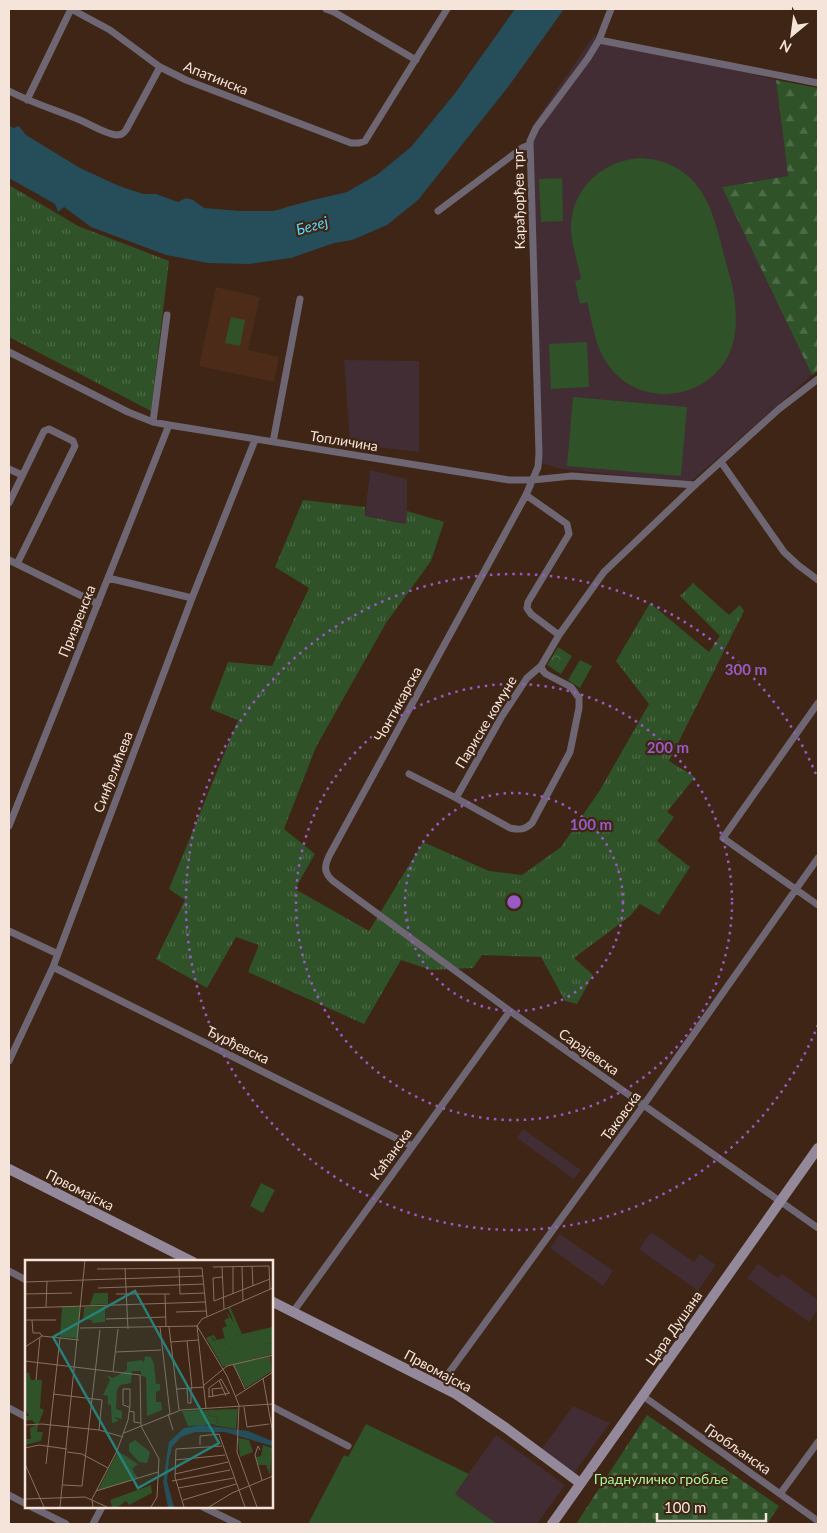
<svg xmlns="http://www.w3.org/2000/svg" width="827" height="1533" font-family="Lato,sans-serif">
<defs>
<pattern id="grass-tufts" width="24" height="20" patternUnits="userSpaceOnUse" patternTransform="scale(1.25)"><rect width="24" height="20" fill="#2f5229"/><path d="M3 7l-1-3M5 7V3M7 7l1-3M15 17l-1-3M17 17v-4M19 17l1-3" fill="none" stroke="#4e6b47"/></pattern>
<pattern id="forest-firs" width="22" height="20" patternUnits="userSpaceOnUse" patternTransform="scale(1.25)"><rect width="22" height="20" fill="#2f5229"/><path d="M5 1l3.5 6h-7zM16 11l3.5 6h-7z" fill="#4e6b47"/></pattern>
<pattern id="cemetery-stones" width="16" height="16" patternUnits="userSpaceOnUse" patternTransform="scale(1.25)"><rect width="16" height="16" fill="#2f5229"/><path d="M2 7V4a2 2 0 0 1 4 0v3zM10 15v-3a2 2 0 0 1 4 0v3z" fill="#4e6b47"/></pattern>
<pattern id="park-crowns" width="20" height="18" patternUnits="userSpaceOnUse" patternTransform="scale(1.25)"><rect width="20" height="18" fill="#2f5229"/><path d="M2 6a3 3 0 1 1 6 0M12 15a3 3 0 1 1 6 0" fill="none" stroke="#4e6b47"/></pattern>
</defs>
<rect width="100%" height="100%" fill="#3e2515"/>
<path fill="#412d33" d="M594,35l182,45 12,96 -65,11 89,188 -123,108 -127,-14 -21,-6 -8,-338z
M344,360l75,1v91l-69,-8z
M370,470l37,9v45l-42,-8z
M523,1129l58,41 -7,9 -57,-41z
M651,1232l43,30 6,-8 16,11 -18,26 -59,-42z
M560,1234l53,37 -10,15 -53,-38z
M758,1264l20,14 4,-4 36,26v9l-9,13 -62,-44z
M573,1406l37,17 -36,50 -33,-23z
M496,1435l69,50 -28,39h-40l-43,-30z"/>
<path fill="#4c2c18" d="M216,287l44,10 -12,53 31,7 -5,25 -75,-16z"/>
<path fill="url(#grass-tufts)" d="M9,185l69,41 91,35 -18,150 -142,-74z
M303,500l62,7v9l41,8 1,-13 37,11 -13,39 -45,62 -70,124 -32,82 31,25 -20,35 74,42 54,-89 66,29 33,4 39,-28 39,-57 49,-86 -33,-43 34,-58 59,49 11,-16 -40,-40 13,-13 36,32 11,-10 4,6 -75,150 26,16 -28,35 7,5 -17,24 33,26 -31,48 -19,-11 -10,12 -56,42 19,17 -16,29 -12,-3 -24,-44 -59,-2 -9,13 -42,2 -30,-10 -37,64 -116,-52 11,-27 -23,-8 -29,51 -51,-29 29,-59 -16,-11 69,-169 -28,-11 18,-47 44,4 37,-78 -34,-21z"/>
<path fill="url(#forest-firs)" d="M776,80l42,8v283l-6,4 -90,-188 66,-11z"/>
<path fill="url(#cemetery-stones)" d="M647,1415l132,91 -12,18h-191z"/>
<path fill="url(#park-crowns)" d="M558,647l14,9 -11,18 -14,-9z"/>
<path fill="#2f5229" d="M641,158c21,1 40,9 54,25 18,21 24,53 31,80 3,11 7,22 8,33 3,18 3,40 -4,56 -21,49 -90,57 -121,14 -14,-18 -16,-42 -22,-64l-7,2 -5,-23 6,-2c-3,-16 -9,-32 -10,-49 -1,-40 31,-70 70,-72z
M562,178l1,43 -22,1 -2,-43z
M231,317l14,3 -5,26 -15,-3z
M587,342l2,45 -38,2 -2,-45z
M573,397l114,10 -6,69 -114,-10z
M580,660l12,6 -12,22 -12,-8z
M261,1183l14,7 -12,23 -13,-7z
M366,1424l103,50 -14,20 42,30h-189l36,-69 4,2z"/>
<path fill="#254e5a" d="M515,9h49l-56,78 -90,113 -31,25 -35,15 -18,3 -43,15 -42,6 -41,-1 -42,-8 -75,-28 -27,-20 -6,5 -3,-8 -46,-26v-52l5,2 5,-2 7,9 54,33 39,18 24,8h13l22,8 8,-4 7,2 11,8 36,3h33l36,-10 38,-9 31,-18 33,-27 45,-55z"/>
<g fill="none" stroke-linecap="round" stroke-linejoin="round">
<path stroke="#6e6773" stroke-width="7" d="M326,9l8,3 82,48
M611,9l-12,31 -11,18 -52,70 -6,13 9,313 -1,13 -12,28 -197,361c-5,11 -5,17 4,25l177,130 308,217
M599,40l219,43
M9,91c23,12 47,19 71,29 12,5 23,13 36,15 5,0 7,-1 10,-5l34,-63
M27,100l44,-91 39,21 50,37 26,13 165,63h8l6,-2 82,-132
M438,211l84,-63 7,-3
M9,352l119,60 25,10 16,3 340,55h23l40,-4 123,9
M153,422l14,-107
M273,442l27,-143
M721,462l63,90 14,13 20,15
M9,469l13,6
M526,495l41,29 2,10 -3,5 -38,63 -1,6 4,6 28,21
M9,503l35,-72 5,-2 24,12 2,5 -58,118
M9,560l89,44
M108,578l84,20
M541,666l2,5 3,3 25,13 8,11v10l-9,44 -38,71c-7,7 -13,7 -22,5l-54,-30 46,-82 25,-38 14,-12 18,-31 45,-63 91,-87 84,-76 39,-30
M818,703l-95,135 95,67
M409,774l47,24
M9,826l160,-401
M9,931l49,23
M53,967l359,179
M9,1061l44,-94 139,-369 63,-158
M9,1271l17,9
M293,1312l217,-301
M440,1385l203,-279 175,-248
M643,1396l175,125
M271,1406l77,40
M9,1408l17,9
M780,1494l38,-52
M9,1495l17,9
M32,1507l34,17
M203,1507l35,17
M93,1524l9,-17"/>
<path stroke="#94889b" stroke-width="10" d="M9,1169l184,93
M271,1301l185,93 50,34 74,55
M552,1524l266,-376"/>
</g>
<g fill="none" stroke="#9a5ac6" stroke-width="2.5" stroke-dasharray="2.5 5">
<circle cx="514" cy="902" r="109"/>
<circle cx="514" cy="902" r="218"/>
<path d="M818 1025A328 328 0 1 1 818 779"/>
</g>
<g text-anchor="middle" stroke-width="4.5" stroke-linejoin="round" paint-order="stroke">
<g font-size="14" fill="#f5e4da" stroke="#3e2515">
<text transform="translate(216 78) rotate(22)" y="5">Апатинска</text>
<text transform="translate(519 199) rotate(-91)" y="5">Карађорђев трг</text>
<text transform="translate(344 441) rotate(9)" y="5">Топличина</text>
<text transform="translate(77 621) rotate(-68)" y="5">Призренска</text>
<text transform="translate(398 704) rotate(-61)" y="5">Чонтикарска</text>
<text transform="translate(486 722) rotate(-59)" y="5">Париске комуне</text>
<text transform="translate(113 772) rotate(-69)" y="5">Синђелићева</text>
<text transform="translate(238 1045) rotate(26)" y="5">Ђурђевска</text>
<text transform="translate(589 1052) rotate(35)" y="5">Сарајевска</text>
<text transform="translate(621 1116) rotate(-54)" y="5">Таковска</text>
<text transform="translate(391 1154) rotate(-54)" y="5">Каћанска</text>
<text transform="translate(80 1190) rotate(27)" y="5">Првомајска</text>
<text transform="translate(674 1328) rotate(-55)" y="5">Цара Душана</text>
<text transform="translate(438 1371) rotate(28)" y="5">Првомајска</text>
<text transform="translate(738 1449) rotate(35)" y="5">Гробљанска</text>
</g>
<g font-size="14" fill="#a4f894" stroke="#3e2515">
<text x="661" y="1484">Граднуличко гробље</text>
</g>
<g font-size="15" font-style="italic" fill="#56d9fe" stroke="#3e2515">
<text transform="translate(312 226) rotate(-16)" y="5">Бегеј</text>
</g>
</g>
<g transform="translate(25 1260)">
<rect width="248" height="248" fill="#3e2515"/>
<path d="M69,33h14v11l-18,1zM185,76l4,5h12l5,8 41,-6v11l-49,13 -17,-29zM120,96l6,1 3,7 2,20h4v6l-4,2v10h5l1,8 -15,6 -1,-39 -5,-1v-5h-9l-1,12 -11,2 -3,5 -1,19 6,2v8l-8,-2 5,4 -7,2 -1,-18 -3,-1v-8l-5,-1 7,-15 -3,-5 6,3 14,-8v-8l15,-2 2,3zM245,96l2,15 -26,17 -13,-24zM0,112l4,1 2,7h11l-2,28 4,2 -6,15 -1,7h6l-2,9 -16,4v-6h6l-1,-11 6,-3 -4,-5 -7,1v-5h4l-4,-8zM182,150l3,6 8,1 -2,7 -28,2 -6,-15zM126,225l1,8 -23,12 -3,-4 -8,6h-6l-2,-7z" fill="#2f5229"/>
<path d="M247,67v16l-34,7 -10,-2 -2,-7 -9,1 -7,-6 4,-1 3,5zM213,149l-2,20 -25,-4 5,-1 2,-7 -8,-1 -3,-6zM93,191l20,13 -6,5 6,9 -40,12z" fill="#2f5229"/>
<path d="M37,47h18l-2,31 -18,-1zM238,185l9,3 -2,27 -4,-10h-8l-2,-8 5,-1z" fill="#2f5229"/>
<path d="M205,47l12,27 -17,5 -3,-11 5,-2 -3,-6 5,-2 -3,-7 8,12 -6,-15z" fill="#2f5229"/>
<path d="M80,46v16l-13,1v-3l-9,-1 1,-12zM213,178l11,2 4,12 -13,5zM110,180l15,12 -3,11 -8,-1 -10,-11v-7z" fill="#2f5229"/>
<path d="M177,165l46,6 24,10v5l-47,-14h-30l-14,5 -9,10 -3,12 -2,22 7,26h-6l-5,-25 6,-40 15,-14z" fill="#254e5a"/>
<path fill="none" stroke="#877164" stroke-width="1" d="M227,6l1,20M188,7l56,-1 1,23M197,7l2,42M208,7v27M217,7l1,34M100,8l3,61M154,8l1,26 24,-1M72,9l105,-1 5,49M198,17l-10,1 1,23 56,-22M0,22l178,-6M73,28l106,-4M0,34l47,-1M91,34h54M140,34l1,33M21,47l1,-26M0,48l180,-6M151,52l30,-1M81,59l60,-2M0,60h31M7,60l1,13h7l2,3M172,66l30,50 12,29 -2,47 20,55M172,66l5,-7 71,-31M172,66l9,82M135,67l10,87M144,67l10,83M55,68l117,-2M162,81l5,47M146,82l27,-2M0,87l17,-11 37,4M91,92l45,-2M0,101l115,14 1,51 18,33 -2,38 -6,10M208,104l12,25M88,111l5,-42M238,118l10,56M11,120l4,-43M194,120l7,16M179,125l23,-19 46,-11M162,128l1,15h3v-15M152,129l27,-2M28,134l49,6 -3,30M211,136l37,-24M183,137l22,-4M184,137v-9l12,-9 8,14M188,137l-1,-8 10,-1M219,147l3,20 22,-3M104,151l5,1v10l6,1M143,154l5,16M0,165l17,-1 57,6 24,7M99,173l57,-23 92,-6M175,185v-9l19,-2 26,73M0,188l14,-3 28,4M235,190l-2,-4 -3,9 7,25M42,192l15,2 26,14M150,200l50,-5M0,204l19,43M21,204l14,-126M150,214l53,-12M147,221l58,-11M38,225l19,1 18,-156M153,228l56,-10M71,231l62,-19M0,239l60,-2 22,10M158,240l53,-16M35,247l25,-247M68,247l-1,-8 25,-48 11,-31 2,-15v-16h-7v16l6,2M159,247l-9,-30 1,-28 46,-3M184,247l23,-14 41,-17"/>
<path fill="#268179" fill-opacity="0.15" stroke="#268179" stroke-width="2.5" d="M110,31l84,152 -81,45 -85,-151z"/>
<rect width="248" height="248" fill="none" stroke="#f5e4da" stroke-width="2.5"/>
</g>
<circle cx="514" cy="902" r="8" fill="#9a5ac6" stroke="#3e2515" stroke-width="2.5"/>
<g font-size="15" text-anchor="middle" font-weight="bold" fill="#9a5ac6" stroke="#3e2515" stroke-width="4.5" stroke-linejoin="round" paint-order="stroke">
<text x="746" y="675">300 m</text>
<text x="668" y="753">200 m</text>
<text x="591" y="830">100 m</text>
</g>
<rect width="827" height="1533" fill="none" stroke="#f5e4da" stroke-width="20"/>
<g transform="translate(792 35) rotate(209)" stroke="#3e2515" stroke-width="4" paint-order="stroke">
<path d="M0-4L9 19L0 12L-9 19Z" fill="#f5e4da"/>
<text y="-8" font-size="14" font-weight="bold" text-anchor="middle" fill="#f5e4da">N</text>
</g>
<path d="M657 1513v8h109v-8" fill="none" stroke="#f5e4da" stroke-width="2.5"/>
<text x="664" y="1513" font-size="15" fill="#f5e4da" stroke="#3e2515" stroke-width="4" paint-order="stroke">100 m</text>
</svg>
